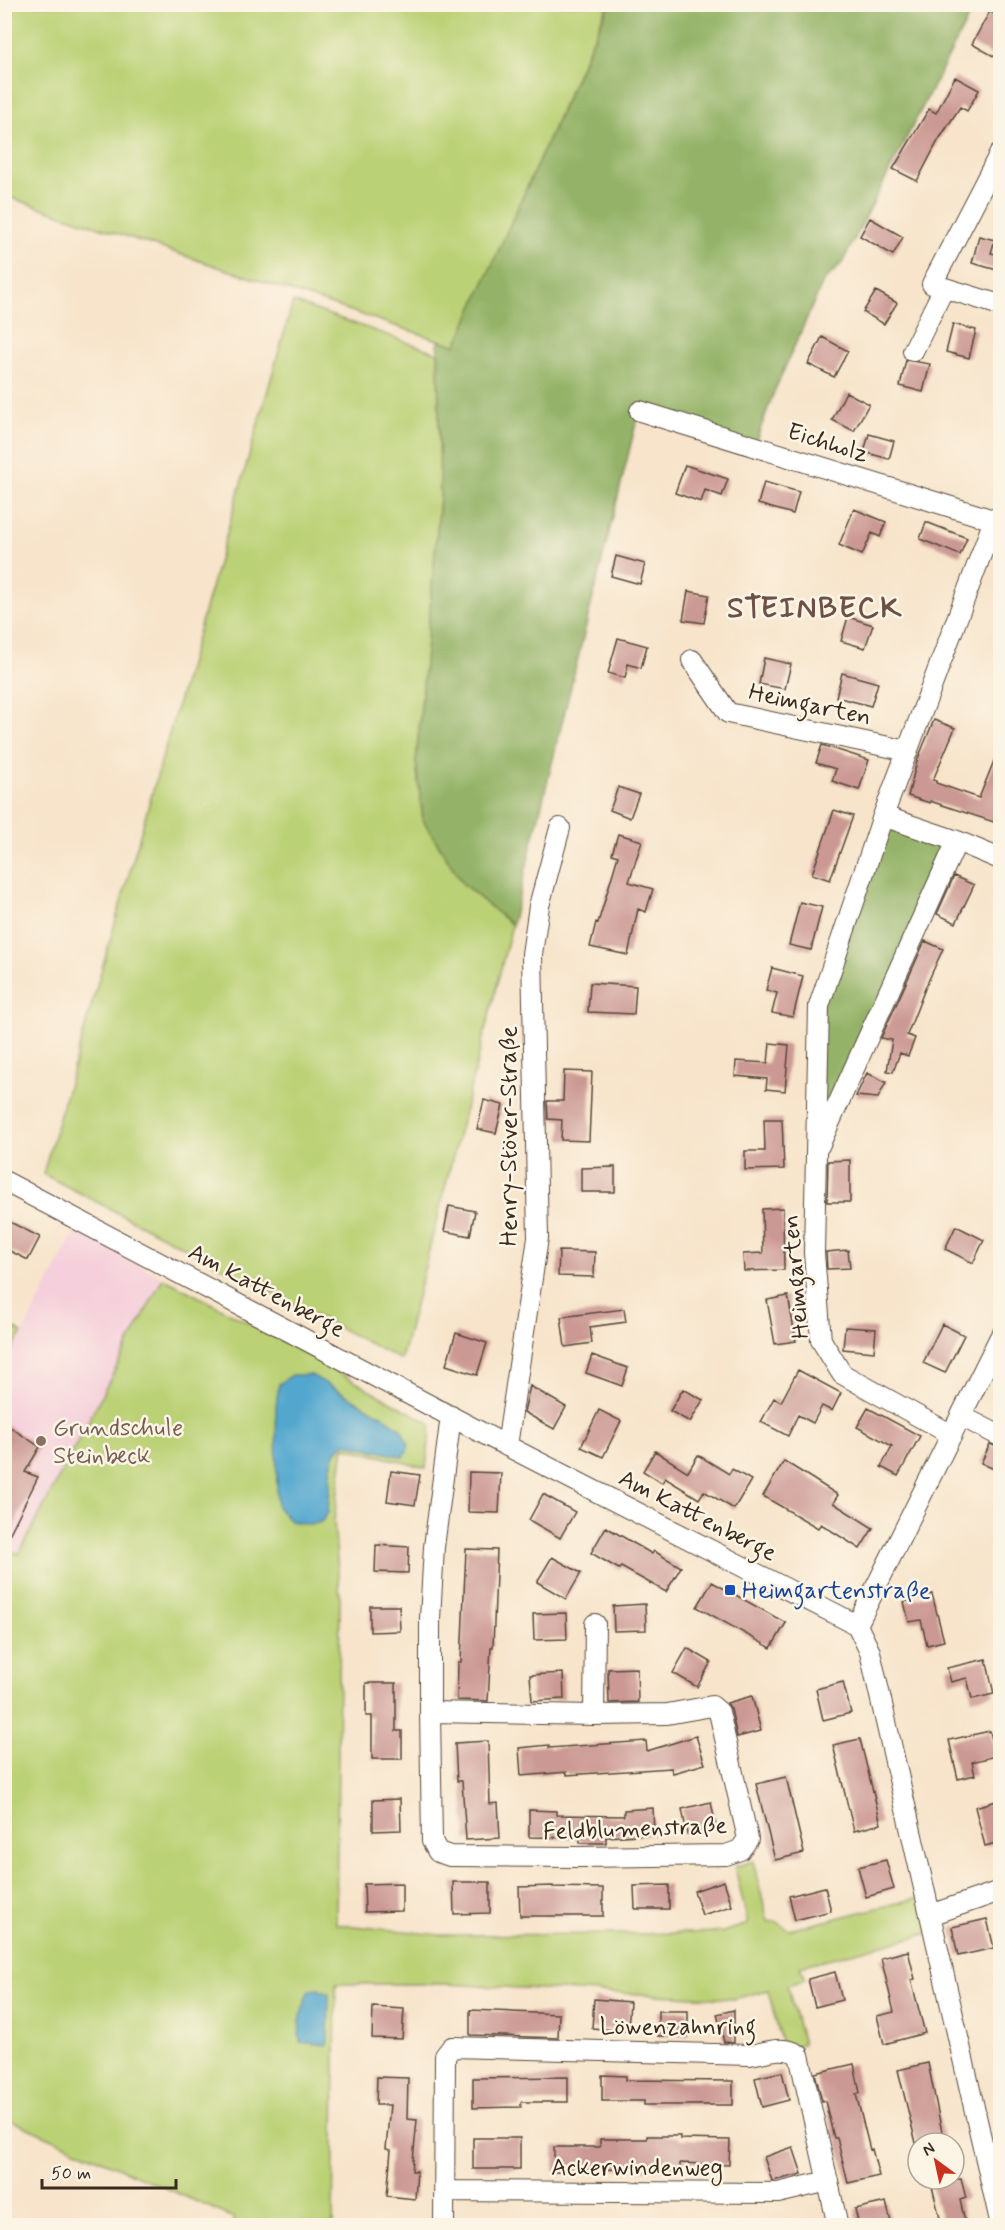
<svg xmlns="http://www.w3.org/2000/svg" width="1005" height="2230" font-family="Mynerve,sans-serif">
<rect width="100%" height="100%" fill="#fcf5e5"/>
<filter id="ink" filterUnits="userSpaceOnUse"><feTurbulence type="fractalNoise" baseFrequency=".0167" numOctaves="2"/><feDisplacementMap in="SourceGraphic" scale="12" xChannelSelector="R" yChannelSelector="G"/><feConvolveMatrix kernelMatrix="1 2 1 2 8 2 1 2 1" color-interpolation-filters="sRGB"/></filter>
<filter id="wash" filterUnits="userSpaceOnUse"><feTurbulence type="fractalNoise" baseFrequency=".008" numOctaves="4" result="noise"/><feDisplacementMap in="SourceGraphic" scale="24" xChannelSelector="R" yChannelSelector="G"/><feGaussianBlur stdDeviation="1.35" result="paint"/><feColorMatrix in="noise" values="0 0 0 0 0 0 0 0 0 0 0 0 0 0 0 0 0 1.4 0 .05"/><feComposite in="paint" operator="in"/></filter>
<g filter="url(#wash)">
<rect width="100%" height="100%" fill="#f7e4cb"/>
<path fill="#f5cfdb" d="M76,1229l87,49 -145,277 -13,-7 -1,-226 19,11z"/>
<path fill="#bbd176" stroke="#7b7e4a" stroke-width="1.5" d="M5,5h603l-152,341 -451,-150z
M293,302l145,51 2,145 -24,264 7,58 40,64 49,41 -111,435 -358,-186z
M163,1278l114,60 154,86 -5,44 -82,-21 -10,74 6,77 -4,326 104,11 194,-1 89,-2 25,-8 -13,-57 18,-6 15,61 8,-1 13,9 137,-34 8,36 -134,34 5,14 -18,5 16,59 -20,5 -15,-59 -34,9 -289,-15h-109l-3,241h-102l3,-7 -229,-100 -1,-570 15,6z
M5,1322l17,11 -17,27z"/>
<path fill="#94b367" stroke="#686e42" stroke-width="1.5" d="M609,5h366l-133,258 -19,19 -49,110 -20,54 -115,-35 -127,514 -49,-41 -40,-64 -7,-58 24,-264 -2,-158 18,5z
M883,816l74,25 -142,313 4,-148z"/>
<path fill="#53a7cf" stroke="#476876" stroke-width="1.5" d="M292,1375h19l72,41 18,13 8,16 -5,12 -59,-14 -9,8 -4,12 -4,50 -7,9 -11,3 -20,-4 -13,-14 -1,-101 3,-22z
M318,1989l11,5 -1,51 -28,-3c-2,-17 2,-36 10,-52z"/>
<g id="blocks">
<path fill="#cb9893" d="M990,11l10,6v29l-5,11 -23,-13z
M955,77l24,13 -12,21 -7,-4 -22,34 -21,40 -24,-12 36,-60 7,4z
M870,218l33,19 -10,18 -33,-19z
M979,236l16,4 -4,13 9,2 -3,15 -25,-7z
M876,291l21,12 -13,21 -21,-12z
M953,324l23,6 -7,28 -23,-6z
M822,337l26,14 -14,26 -26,-13z
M906,360l24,4 -7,28 -23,-6z
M846,392l23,12 -15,27 -22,-11z
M869,434l25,7 -5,18 -25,-7z
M685,465l43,14 -6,17 -17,-6 -4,12 -26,-9z
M764,482l35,10 -6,22 -35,-10z
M854,509l32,13 -6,15 -8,-4 -10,22 -23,-10z
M926,522l41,16 -7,17 -40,-16z
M616,556l29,8 -5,20 -29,-8z
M688,591l21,4 -5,28 -21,-3z
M848,617l25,8 -8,23 -24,-7z
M618,638l29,8 -6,22 -13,-4 -3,14 -17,-5z
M764,658l27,6 -6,25 -26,-5z
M842,673l36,10 -7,23 -35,-9z
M934,720l21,8 -22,52 3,1v2l43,15 21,-52v78l-70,-23v2l-22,-7 9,-35z
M822,745l47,15 -10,30 -27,-9 4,-12 -20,-6z
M618,787l21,7 -9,24 -20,-8z
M834,810l19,6 -23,64 -18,-6z
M618,834l24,7 -13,41 24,7 -7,23 -8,-3 -10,46 -38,-8 6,-25 2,1 20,-67 -6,-2z
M954,876l20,9 -18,38 -19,-9z
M800,902l22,5 -11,43 -22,-5z
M925,941l18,8 -17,37 -19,49 8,3 -7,18 -8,-3 -7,19 -6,-1 5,-31 -11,-2z
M772,968l31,8 -10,41 -21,-4 5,-20 -11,-3z
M590,983l46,3 -2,28 -46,-2z
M770,1043l19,2 -4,46 -19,-2 1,-10 -32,-3 1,-15 32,2z
M564,1071l28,1 -3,69 -28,-1 1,-20 -14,-1 -1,-18h16z
M867,1073l19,9 -8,16 -22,-2z
M484,1100l19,5 -7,28 -19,-4z
M764,1119h18l2,50 -39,1v-19h20z
M850,1160v42h-23l1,-41z
M615,1167v25h-34v-24z
M449,1206l26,5 -5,25 -26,-5z
M783,1208l1,62 -40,1 -1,-17 20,-1 -1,-44z
M4,1219l36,18 -12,23 -24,-12z
M956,1226l28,14 -11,23 -28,-14z
M848,1250l2,18 -23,1 -1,-17z
M559,1251l36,1 -1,25 -36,-1z
M788,1296l8,45 -21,3 -8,-44z
M624,1309l2,13 -36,5 2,16 -27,4 -4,-30z
M942,1324l22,11 -19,38 -22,-10z
M845,1327l31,2 -2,23 -31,-3z
M456,1333l31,10 -10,32 -31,-10z
M592,1355l36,13 -6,18 -36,-13z
M798,1370l43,23 -9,18 -10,-5 -9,17 -15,-8 -10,21 -27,-14 13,-24 7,4z
M530,1386l36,21 -12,22 -30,-17z
M683,1389l20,11 -13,22 -20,-11z
M868,1408l52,28 -22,40 -17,-9 11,-21 -35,-19z
M599,1410l22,11 -18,36 -22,-10z
M4,1423l36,24 -15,25 13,5 -34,68z
M990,1444l10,4v24l-19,-9z
M655,1451l33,21 10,-17 31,19 3,-5 19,11 -17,29 -30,-18 -5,8 -34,-21 -3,5 -19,-12z
M784,1461l54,34 -5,8 40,25 -13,21 -39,-25 -3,4 -55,-32z
M391,1471l29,4 -5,30 -28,-4z
M469,1472l32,1 -2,40 -31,-1z
M543,1494l32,18 -15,26 -31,-18z
M606,1527l46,27 2,-3 27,16 -15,25 -45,-25 -2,2 -28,-16z
M376,1545l33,2 -1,26 -33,-1z
M466,1549l31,1 -4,97h-2l-3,54 -31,-1 1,-38h3z
M552,1557l29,16 -15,26 -29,-17z
M712,1582l74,41 -15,25 -74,-41z
M932,1594l12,47 -17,4 -6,-25 -12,2 -5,-20z
M645,1604l1,26 -32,1 -1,-25z
M370,1606h29l1,25 -30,1z
M566,1613l1,26 -33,1 -1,-26z
M687,1648l24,14 -14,25 -24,-14z
M986,1659l8,35 -22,5 -5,-21 -16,4 -4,-14z
M637,1668l1,34 -29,1 -1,-34z
M563,1673l1,26 -32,2 -2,-26z
M843,1682l8,31 -28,7 -7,-31z
M366,1683h30v48h6v28h-30v-43h-6z
M752,1696l9,35 -24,6 -6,-28 -4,-6z
M990,1731l6,25 -24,6 3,13 -17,4 -9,-39z
M696,1736l9,28 -32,9 -2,-5 -104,7v-3l-46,4 -2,-28 30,-3v3l97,-7 1,10z
M860,1739l21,85 -27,7 -21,-86z
M488,1741l2,63 8,-1 2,35 -34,2 -4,-59h-5l-2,-38z
M786,1777l18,76 -29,7 -19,-76z
M400,1799l1,31 -28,1v-31z
M1000,1800v42l-15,4 -10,-39z
M711,1802l5,25 -29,7 -5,-25z
M653,1808l1,26 -48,3v6h-26v-5l-51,-1v-27l27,1v4l68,1v-6z
M886,1860l8,29 -28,8 -8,-30z
M724,1881l8,25 -30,9 -8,-24z
M453,1882h37v31l-36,1z
M402,1883v28l-37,1 -1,-28z
M669,1885v24h-34l-1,-23z
M553,1886v1l50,1v28h-83l-1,-29z
M825,1887l6,24 -36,9 -6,-24z
M987,1919l7,29 -36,8 -6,-29z
M908,1951l7,28 -4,1 14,53 -41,11 -7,-28 17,-4 -13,-54z
M835,1972l7,28 -27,7 -7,-28z
M594,1999l36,3 -2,29 -36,-3z
M373,2007l31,2 -2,30 -30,-1z
M470,2010l89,4 -1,24 -88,-3z
M734,2010v33l-10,-1 -7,-28z
M658,2011h30v25h-30z
M928,2063l15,74 -27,6 -18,-73z
M854,2064l6,29 -4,1 14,56 2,-1 7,27 -31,7 -11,-45h-3l-9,-37h-3l-7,-28z
M782,2072l7,28 -27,7 -7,-29z
M602,2075l24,1v4l107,1v24h-89v-4h-42z
M377,2077l31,1 -1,41 10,1 -5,51h5l-2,28 -28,-3 4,-46 -5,-1 4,-44h-14z
M568,2077v25h-47v5l-48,1v-30z
M647,2136h33v3l50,1 -1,25 -49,-2v7l-96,-1v3h-30v-25h46v-8h47z
M473,2138h47v31h-47z
M793,2147l9,27 -30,7 -8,-24z
M930,2179h31l5,19 -6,2 6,26h-24z
M886,2202l6,24h-33l-4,-17z"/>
</g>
</g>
<g filter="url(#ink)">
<use href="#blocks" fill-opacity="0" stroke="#574638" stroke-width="1.5"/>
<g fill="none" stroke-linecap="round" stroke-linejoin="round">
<g stroke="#574638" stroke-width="22">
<path id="minor" d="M1000,153l-68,131 68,21
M913,351l31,-63
M640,411l360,111
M692,660l36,53 180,38
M883,816l74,25 43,18
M819,1146l138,-305
M4,1181l503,265 350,179 13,27 130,569
M961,1416l39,20
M952,1435l-110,-61 -21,-34 -7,-87 5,-247 64,-190 111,-296
M507,1446l31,-208 -6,-284 7,-48 21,-78
M857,1625l143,-288
M430,1712l2,129 6,11 12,4 131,1 145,-2 14,-5 8,-11 -29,-127 -7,-6 -45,8 -73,1 -164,-3v-93l4,-72 17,-131
M594,1715l1,-91
M930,1915l70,-24
M445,2191l333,2 50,-12
M444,2226l1,-170 7,-9 298,8c17,-3 34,-10 49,0l39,171"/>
</g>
<use href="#minor" stroke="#fff" stroke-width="20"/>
</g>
</g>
<circle fill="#8d6e63" stroke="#fcf5e5" stroke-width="2" cx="41" cy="1441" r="6"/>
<rect fill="#1a4fb4" stroke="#fcf5e5" stroke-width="2" x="724" y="1584" width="12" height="12" rx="3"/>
<g text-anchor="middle" stroke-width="5" stroke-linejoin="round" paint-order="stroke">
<g font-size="24" fill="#3b2a1e" stroke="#fcf5e5">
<text transform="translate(828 442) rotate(17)" y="8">Eichholz</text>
<text transform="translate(810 704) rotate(12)" y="8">Heimgarten</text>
<text transform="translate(508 1136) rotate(-90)" y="8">Henry-Stöver-Straße</text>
<text transform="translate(795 1277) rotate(-95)" y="8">Heimgarten</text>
<text transform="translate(267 1290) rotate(28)" y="8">Am Kattenberge</text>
<text transform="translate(698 1515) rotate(27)" y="8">Am Kattenberge</text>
<text transform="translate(635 1828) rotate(-2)" y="8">Feldblumenstraße</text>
<text x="678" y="2034">Löwenzahnring</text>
<text x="637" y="2175">Ackerwindenweg</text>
</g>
<g font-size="24" fill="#785e54" stroke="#fcf5e5" text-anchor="start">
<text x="53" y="1435">Grundschule<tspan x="53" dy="28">Steinbeck</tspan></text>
</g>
<g font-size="24" fill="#164399" stroke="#fcf5e5" text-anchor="start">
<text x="742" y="1598">Heimgartenstraße</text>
</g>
<g font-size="30" font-weight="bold" letter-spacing="1.5" fill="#6d5047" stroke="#fcf5e5">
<text x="815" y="617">STEINBECK</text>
</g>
</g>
<rect width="1005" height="2230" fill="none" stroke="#fcf5e5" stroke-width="24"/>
<g transform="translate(936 2161) rotate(327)"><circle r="28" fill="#fcf5e5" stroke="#afa495" stroke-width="1.5"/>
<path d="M0-4.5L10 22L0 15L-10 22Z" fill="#c8321e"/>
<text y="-9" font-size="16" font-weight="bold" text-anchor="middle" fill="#3b2a1e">N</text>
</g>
<path d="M42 2179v9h134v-9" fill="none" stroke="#3b2a1e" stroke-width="3"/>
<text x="51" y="2179" font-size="18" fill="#3b2a1e" stroke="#fcf5e5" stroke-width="4.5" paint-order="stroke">50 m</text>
</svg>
